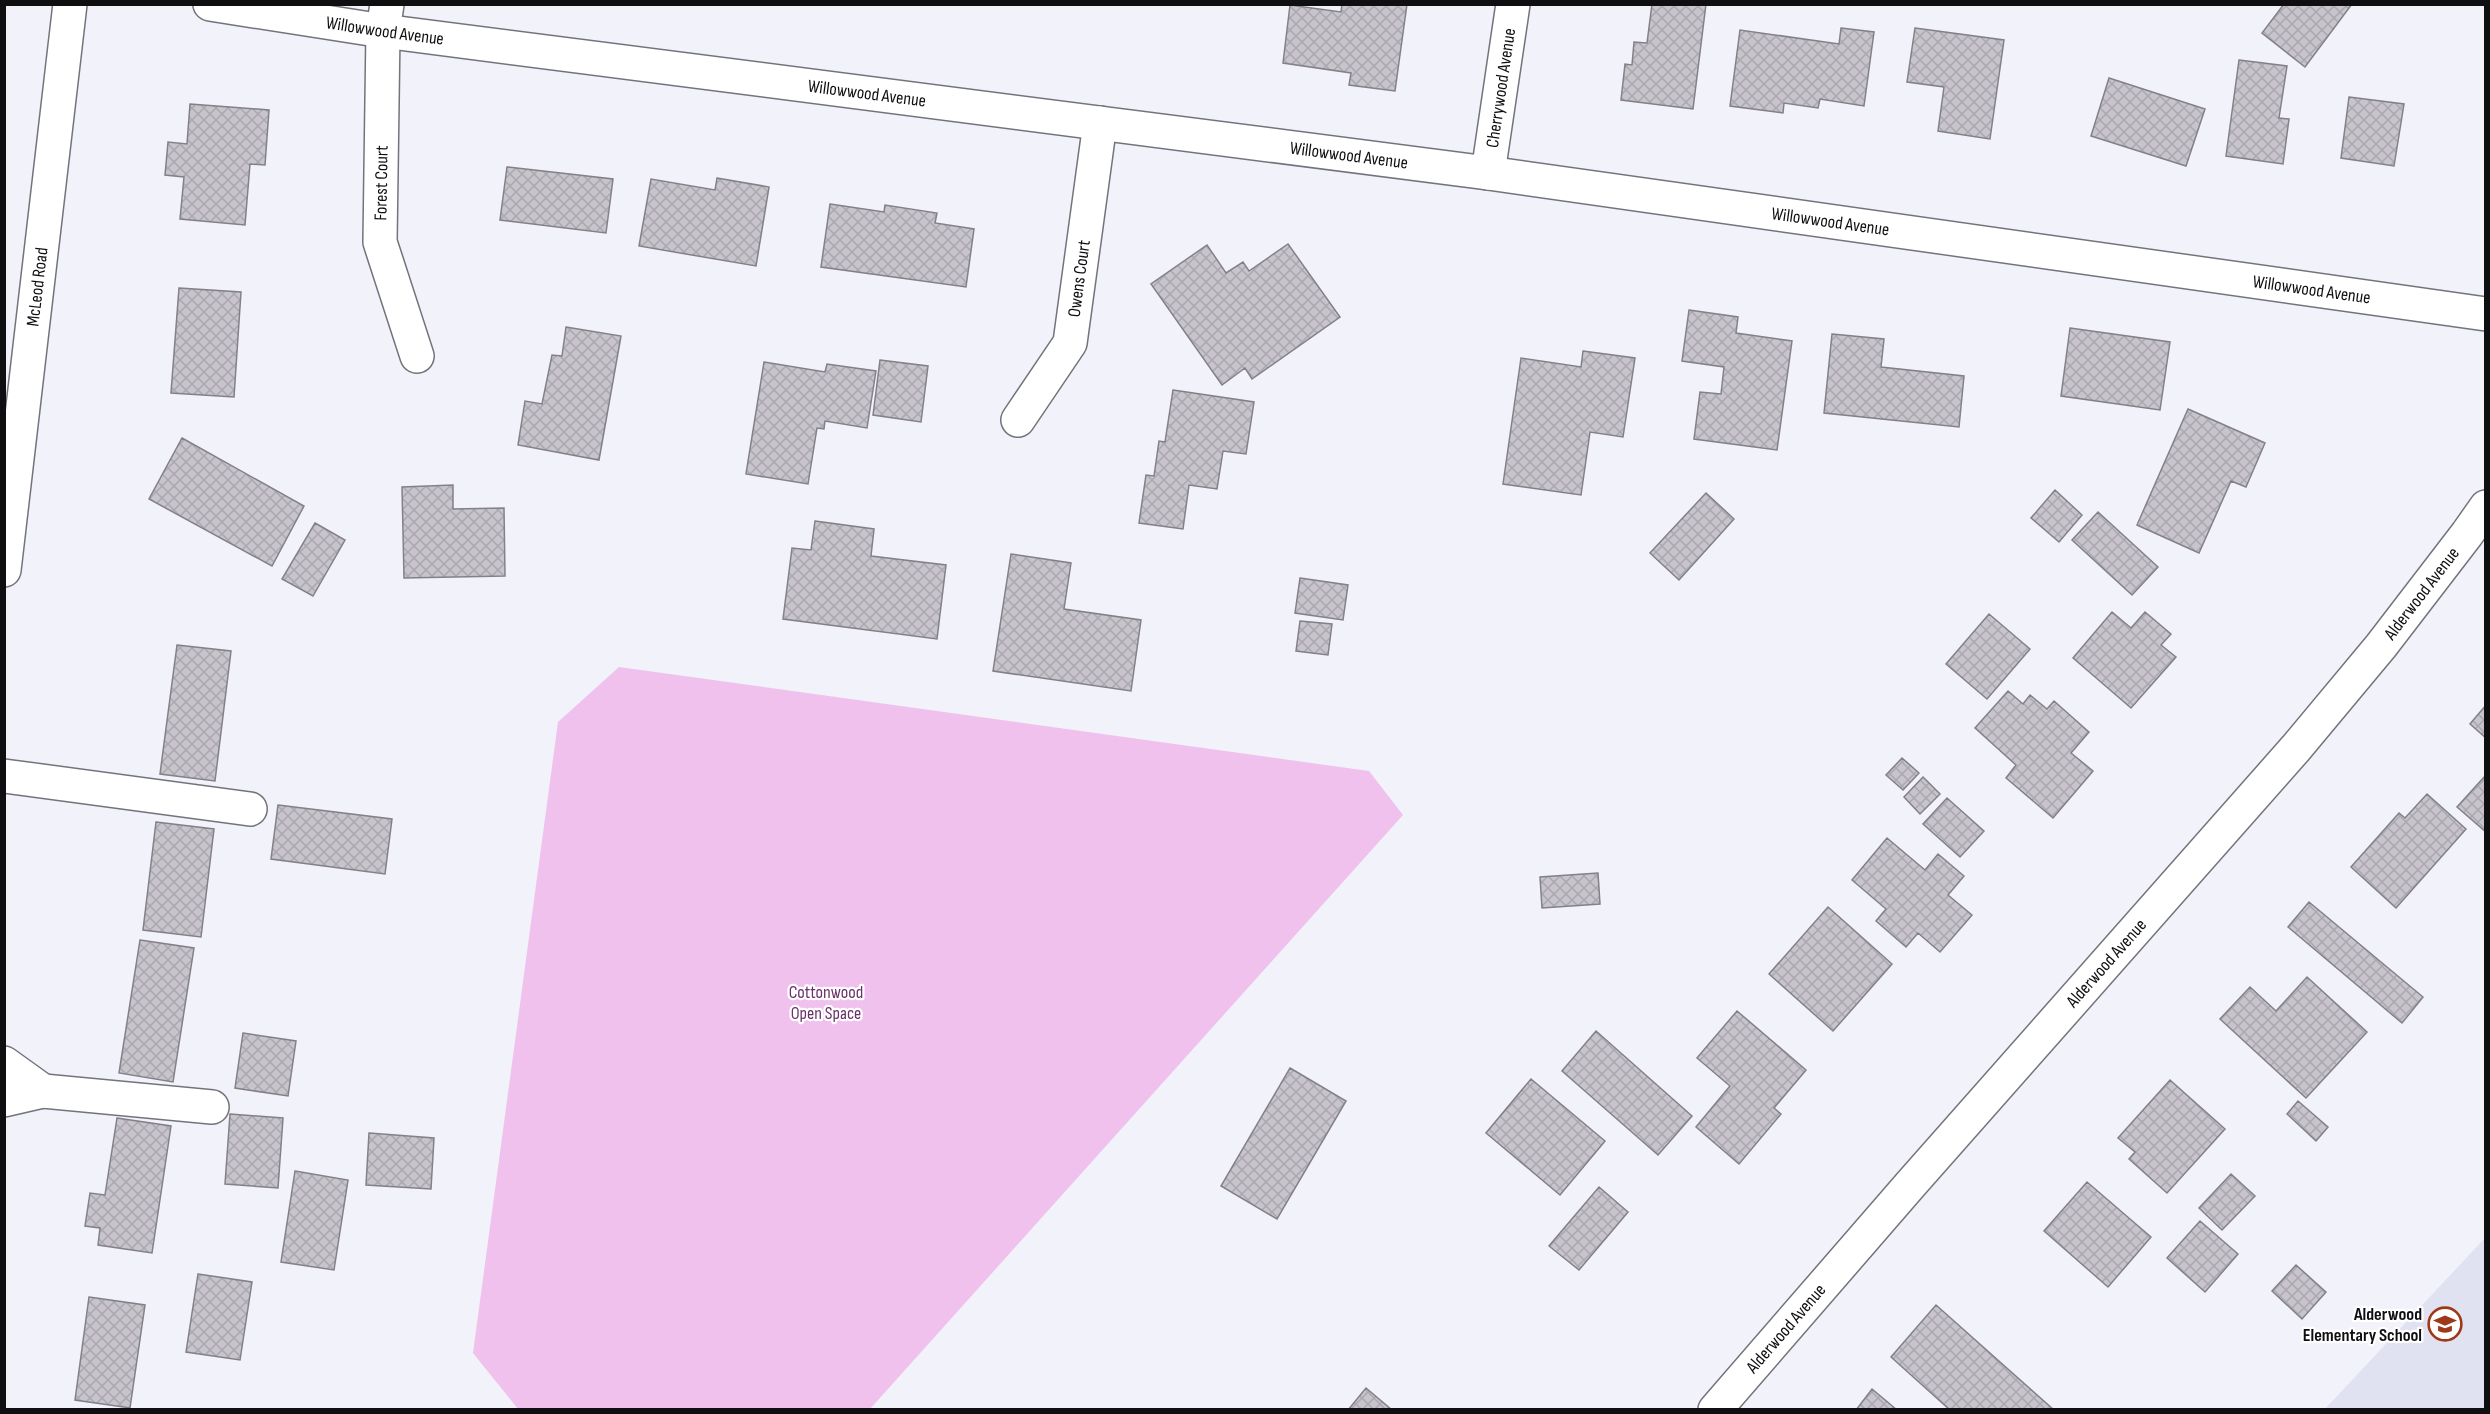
<svg xmlns="http://www.w3.org/2000/svg" width="2490" height="1414" font-family="'Sofia Sans Condensed',sans-serif">
<defs>
<pattern id="building-cross-hatch" width="8" height="8" patternUnits="userSpaceOnUse" patternTransform="scale(1.5)"><rect width="8" height="8" fill="#c7c4cc"/><path d="M0 0l8 8M0 8l8-8" fill="none" stroke="#aaa7ae"/></pattern>
</defs>
<rect width="100%" height="100%" fill="#f1f2fa"/>
<path fill="#e0e2f1" d="M2485,1238v171h-160z"/>
<path fill="#f0c1ed" d="M619,667l750,104 34,44 -533,594h-352l-45,-56 85,-631z"/>
<path fill="url(#building-cross-hatch)" stroke="#838187" stroke-width="1.5" d="M1342,4h65l-12,87 -46,-6 2,-12 -68,-10 7,-58 51,7z
M1652,4h54l-13,105 -72,-9 4,-36 7,1 2,-23 13,1z
M2284,4h68l-47,63 -43,-34z
M1841,28l33,4 -10,74 -44,-7 -2,9 -34,-5 -1,10 -53,-7 10,-76 99,14z
M1915,28l89,12 -14,99 -52,-8 6,-44 -37,-5z
M2239,60l48,6 -8,52 10,1 -6,45 -57,-8z
M2109,78l96,31 -19,57 -95,-30z
M2349,97l55,7 -10,62 -53,-8z
M190,104l79,6 -4,55 -15,-1 -5,61 -65,-6 4,-42 -19,-2 3,-33 19,2z
M507,167l106,12 -7,54 -106,-13z
M717,178l52,9 -13,79 -117,-20 12,-67 64,11z
M830,204l54,8 1,-7 52,8 -2,10 39,6 -8,58 -145,-20z
M1288,244l52,73 -88,62 -7,-11 -23,17 -71,-101 56,-39 19,28 17,-11 6,9z
M179,288l62,4 -7,105 -63,-4z
M1689,310l49,7 -2,16 56,8 -15,109 -83,-11 6,-47 21,2 3,-27 -42,-6z
M566,327l55,9 -22,124 -81,-15 7,-44 17,3 10,-49 10,1z
M2070,328l100,14 -10,68 -99,-14z
M1832,334l52,5 -3,28 83,9 -5,51 -135,-14z
M1583,351l52,7 -12,79 -33,-5 -9,63 -78,-11 18,-126 60,9z
M880,360l48,6 -7,56 -48,-7z
M764,362l61,10 2,-8 49,7 -9,57 -42,-7 -1,8 -7,-1 -9,56 -62,-10z
M1173,390l81,12 -8,52 -23,-3 -6,38 -28,-4 -6,44 -44,-6 7,-48 8,1 5,-35 6,1z
M2188,409l77,34 -19,44 -15,-6 -32,72 -62,-28z
M182,438l122,68 -32,60 -123,-67z
M453,485v24l51,-1 1,68 -101,2 -2,-91z
M2055,490l27,25 -23,27 -28,-24z
M1706,493l28,26 -55,61 -29,-27z
M2098,512l60,55 -26,28 -60,-55z
M815,521l59,8 -3,27 75,9 -9,74 -154,-20 9,-71 19,2z
M315,523l30,17 -32,56 -31,-17z
M1011,554l60,9 -7,46 77,11 -10,71 -138,-20z
M1300,578l48,7 -5,35 -48,-7z
M2112,612l19,16 14,-16 26,22 -10,11 15,12 -45,51 -58,-50z
M1989,614l41,35 -43,50 -41,-35z
M1300,621l32,3 -4,31 -32,-4z
M177,645l54,6 -16,130 -55,-7z
M2008,691l15,13 7,-9 17,14 7,-8 35,31 -18,21 22,18 -40,47 -47,-40 10,-13 -41,-37z
M2486,705v33l-16,-14z
M1902,758l17,15 -16,17 -17,-15z
M2486,775v57l-29,-25z
M1923,777l17,17 -20,20 -16,-17z
M2427,794l39,35 -70,79 -45,-41 48,-54 6,5z
M1947,798l37,33 -24,26 -37,-33z
M278,805l114,14 -7,55 -114,-15z
M156,822l58,7 -13,108 -58,-7z
M1887,838l38,32 13,-16 26,22 -16,19 24,20 -32,37 -22,-19 -12,14 -30,-26 10,-12 -34,-29z
M1598,873l2,31 -58,4 -2,-31z
M2309,902l114,95 -21,26 -114,-96z
M1828,907l64,57 -59,67 -64,-57z
M140,940l54,8 -21,134 -54,-9z
M2307,977l60,55 -61,66 -86,-79 30,-32 26,24z
M1737,1011l69,59 -32,38 7,6 -42,50 -43,-37 34,-41 -33,-28z
M1596,1031l96,85 -34,39 -96,-84z
M243,1033l53,8 -8,55 -53,-8z
M1290,1068l56,33 -69,118 -56,-33z
M1531,1079l74,62 -45,54 -74,-62z
M2170,1080l55,49 -58,64 -38,-34 6,-7 -17,-14z
M2298,1101l30,26 -12,14 -29,-27z
M230,1114l53,4 -5,70 -53,-4z
M117,1118l54,8 -19,127 -54,-8 2,-17 -15,-2 5,-33 15,2z
M369,1133l65,5 -3,51 -65,-4z
M295,1171l53,9 -14,90 -53,-8z
M2231,1174l24,22 -33,34 -23,-22z
M2087,1182l64,55 -43,50 -64,-56z
M1599,1187l29,25 -49,58 -30,-24z
M2200,1221l38,33 -33,38 -38,-34z
M2296,1265l30,27 -24,27 -30,-28z
M198,1274l54,8 -12,78 -54,-8z
M89,1297l56,8 -15,103 -55,-8z
M1936,1305l118,105h-104l-59,-53z
M1366,1388l26,22h-44z
M1872,1389l25,21h-41z"/>
<g fill="none" stroke-linecap="round" stroke-linejoin="round">
<g stroke="#73747b" stroke-width="36">
<g id="minor">
<path id="s1" d="M210,4l173,27 1105,142 998,141"/>
<path d="M387,4l-4,27 -3,211 37,114"/>
<path id="s2" d="M1488,173l25,-169"/>
<path id="s3" d="M1018,420l52,-77 30,-220"/>
<path id="s4" d="M4,570l66,-566"/>
<path d="M4,776l246,33"/>
<path d="M4,1063l39,28 -39,9"/>
<path d="M43,1091l169,16"/>
<path id="s5" d="M1715,1410l195,-225 386,-437 85,-102 86,-112 19,-27"/>
</g>
</g>
<use href="#minor" stroke="#fff" stroke-width="33"/>
</g>
<defs>
<g id="school-ring" transform="scale(1.725)"><circle r="9.5" fill="#fff" stroke="#9f3818" stroke-width="1.5"/><path d="M0-5L7-2L0 1L-7-2ZM-4 1L0 2.5L4 1V4Q0 6-4 4Z" fill="#9f3818"/></g>
</defs>
<g fill-rule="evenodd">
<use href="#school-ring" x="2445" y="1324"/>
</g>
<g text-anchor="middle" stroke-width="4.5" stroke-linejoin="round" paint-order="stroke">
<g font-size="18" fill="#0f0f12" stroke="#fff">
<text dy="6" stroke="none"><textPath href="#s1" startOffset="177">Willowwood Avenue</textPath></text>
<text dy="6" stroke="none"><textPath href="#s2" startOffset="86">Cherrywood Avenue</textPath></text>
<text dy="6" stroke="none"><textPath href="#s1" startOffset="663">Willowwood Avenue</textPath></text>
<text dy="6" stroke="none"><textPath href="#s1" startOffset="1149">Willowwood Avenue</textPath></text>
<text transform="translate(381 183) rotate(-89)" y="6">Forest Court</text>
<text dy="6" stroke="none"><textPath href="#s1" startOffset="1635">Willowwood Avenue</textPath></text>
<text dy="6" stroke="none"><textPath href="#s3" startOffset="158">Owens Court</textPath></text>
<text dy="6" stroke="none"><textPath href="#s4" startOffset="285">McLeod Road</textPath></text>
<text dy="6" stroke="none"><textPath href="#s1" startOffset="2121">Willowwood Avenue</textPath></text>
<text dy="6" stroke="none"><textPath href="#s5" startOffset="1080">Alderwood Avenue</textPath></text>
<text dy="6" stroke="none"><textPath href="#s5" startOffset="594">Alderwood Avenue</textPath></text>
<text dy="6" stroke="none"><textPath href="#s5" startOffset="108">Alderwood Avenue</textPath></text>
</g>
<g font-size="18" fill="#6b316a" stroke="#fff">
<text x="826" y="998">Cottonwood<tspan x="826" dy="21">Open Space</tspan></text>
</g>
<g font-size="18" font-weight="bold" fill="#0f0f12" stroke="#fff" text-anchor="end">
<text x="2422" y="1320">Alderwood<tspan x="2422" dy="21">Elementary School</tspan></text>
</g>
</g>
<rect width="2490" height="1414" fill="none" stroke="#0f0f12" stroke-width="12"/>
</svg>
